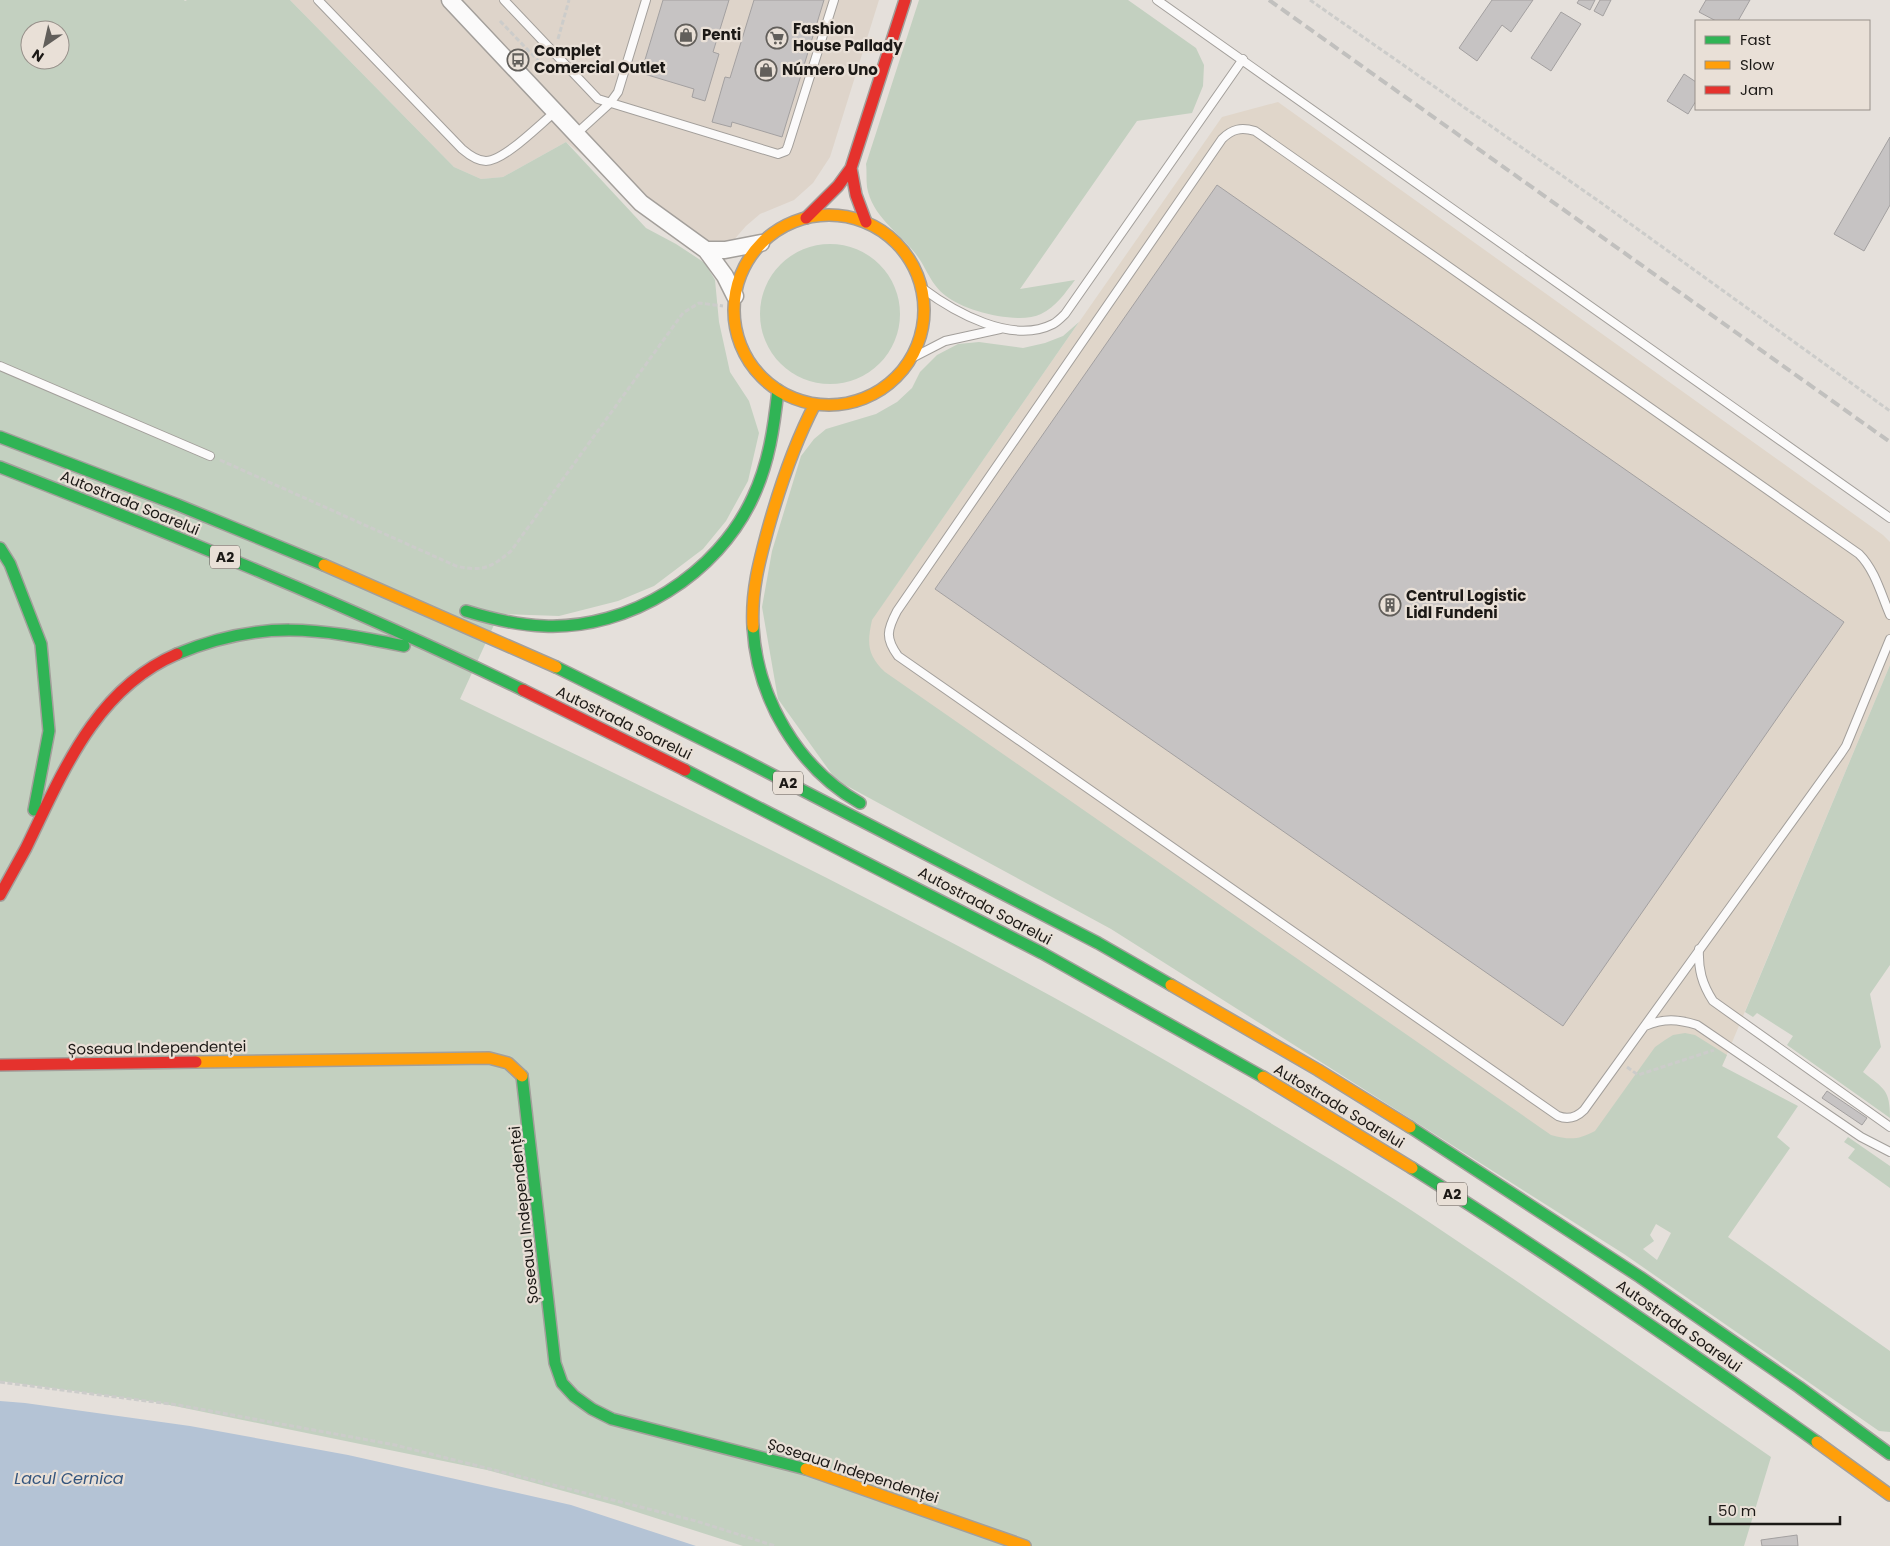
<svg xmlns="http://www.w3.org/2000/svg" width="1890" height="1546" font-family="Poppins,sans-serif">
<rect width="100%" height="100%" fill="#e5e0db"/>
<path fill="#ded4ca" d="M290,0h589l-49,157 -17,26 -19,17 -34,14 -14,12 -14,16 -13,21 -153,-121 -63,35 -22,2 -27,-12z"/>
<path fill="#e0d6ca" d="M1278,102l605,433 7,7v123l-234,559 -811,-566 377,-541z"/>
<path fill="#c3d0c0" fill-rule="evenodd" d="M0,0h184l1,1 2,-1h103l164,167 27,12 22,-2 63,-35 80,86 30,16 29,19 10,17 4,42 11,50 19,29 10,32 -11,48 -22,40 -23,28 -49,37 -36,15 -59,15 -60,-2 -39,85c268,128 536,258 791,412 60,37 122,73 181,113 114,76 226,155 339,233l-27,89h-1001l-125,-40 -131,-36 -332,-68 -155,-21zM30,30h30v30h-30z
M919,0h209l68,48 8,17 -1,21 -11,27 -55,8 -117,168 55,-9c-10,13 -19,27 -34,34 -22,11 -77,-3 -95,-18 -16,-12 -19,-28 -31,-43 -17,-21 -43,-37 -48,-66 -1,-8 0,-16 -1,-23z
M760 314a70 70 0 1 1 140 0a70 70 0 1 1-140 0Z
M1079,322l-207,298c-5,23 -5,35 13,52l666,463c19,5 27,5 44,-4l60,-84 10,-7 8,-5 12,-2 10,2 32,20 -5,11 76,40 -21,31 13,11 -62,89 162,114v81l-11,-1 -255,-177 -513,-325 -275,-149 -58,-81 -16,-92 10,-56 29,-95 13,-17 12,-10 50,-15 21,-12 15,-14 8,-16 17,-17 21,-11 21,-2 44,6 22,-5 18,-7zM1656,1224l15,9 -14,27 -14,-11 11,-8 -4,-6z
M1890,665v300l-20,29 11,53 -18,25c21,17 27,17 27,46l-103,-73 6,-9 -36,-23 -4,4 -8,-5z
M1848,1137l42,29v22l-42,-30 7,-9 -11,-7z"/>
<path fill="#b4c3d5" d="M0,1401l25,2 165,23 158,29 223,50 125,41h-696z"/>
<path fill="#c6c3c3" stroke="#a3a0a0" d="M663,0h66l-16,52 6,2 -14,47 -13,-4 2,-8 -53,-16z
M754,0h70l-42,137 -50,-15 -1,5 -19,-5 13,-45 5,1z
M1492,0h41l-22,32 -9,-7 -25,36 -18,-13z
M1579,0h16l-5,10 -13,-7z
M1600,0h11l-8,16 -9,-5z
M1706,0h44l-12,21h-22l-17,-9z
M1561,12l20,12 -30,47 -20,-13z
M1684,74l12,8v19l-8,13 -21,-13z
M1890,137v68l-26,46 -30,-17z
M1217,185l627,437 -281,404 -628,-437z
M1827,1091l40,27 -5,7 -40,-27z
M1797,1535l1,11h-36l-1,-6z"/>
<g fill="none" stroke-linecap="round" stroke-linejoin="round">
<g stroke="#a39f9b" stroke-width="10">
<path id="lane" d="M318,0l144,149c7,6 15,12 24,12 18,0 54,-37 69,-49
M504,0l94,99 180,55 8,-3 2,-5 46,-146
M1157,0l733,518
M576,134l34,-31 8,-11 28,-92
M922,288c32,24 90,57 131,36 4,-2 8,-6 12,-10l178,-255
M912,358l33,-17 55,-12
M0,366l210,90
M1890,615c-9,-21 -15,-45 -31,-61l-604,-423c-14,-4 -23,-2 -33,8l-325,472c-10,19 -12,27 1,45l660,460c10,4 18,2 26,-6l256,-355 6,-9 44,-107
M1699,949c-1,20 3,35 14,52l177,126
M1645,1026c19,-8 33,-7 52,-1l164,112 29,15"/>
</g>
<g stroke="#a39f9b" stroke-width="19">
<path id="street" d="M450,0l191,203 65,47 19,26 10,20
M706,250h19l36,-7"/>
</g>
<g stroke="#a39f9b" stroke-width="14">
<path id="fast" d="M0,437l178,68 146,60
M0,467c177,69 352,140 523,223
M0,548l10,16 31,80 8,87 -15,79
M466,611c26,8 51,14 78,15 85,4 174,-52 209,-129 16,-34 21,-70 25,-107
M753,627c4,71 45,141 107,176
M177,654c84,-35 141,-26 227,-8
M556,667l182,90 360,186 73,42
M685,770l357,183 221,124
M522,1076l33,287 7,20 12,13 18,13 20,10 194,50
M1410,1127l230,150 159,110 91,67
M1412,1168c138,87 272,179 405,274"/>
</g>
<g stroke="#a39f9b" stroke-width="14">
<path id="slow" d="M734 310a95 95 0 1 1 190 0a95 95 0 1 1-190 0Z
M324,565l232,102
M753,627c-2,-35 6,-65 15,-98 12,-43 26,-85 47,-125
M1171,985l147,85 92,57
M196,1062l293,-4 19,5 14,13
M1263,1077l149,91
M1817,1442l73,53
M806,1469l219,77"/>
</g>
<g stroke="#a39f9b" stroke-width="14">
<path id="jam" d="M851,168l5,27 10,27
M806,218l32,-32 13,-18 54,-168
M523,690l162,80
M26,848c36,-74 69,-159 151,-194
M0,895l26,-47
M0,1065l196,-3"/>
</g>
<path stroke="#ccccca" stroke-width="3" stroke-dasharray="5 2.5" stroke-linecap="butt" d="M1310,0l290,202 290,209
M500,21l48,50 2,-7
M558,39l11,-39
M220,460l236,106c26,6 35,2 55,-15l172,-238 16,-10 24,3
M1627,1067l11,8 76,-25
M0,1382l178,23 217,40 301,76 79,25"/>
<use href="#lane" stroke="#fbfafa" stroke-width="8"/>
<use href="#street" stroke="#fbfafa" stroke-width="16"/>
<use href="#fast" stroke="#30b455" stroke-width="11"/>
<use href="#slow" stroke="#ff9f0a" stroke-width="11"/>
<use href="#jam" stroke="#e5322d" stroke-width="11"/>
<path stroke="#c1c0be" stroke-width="4" stroke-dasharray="10 5" stroke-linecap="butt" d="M1269,0l621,442"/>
</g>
<defs>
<g id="shop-ring" transform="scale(1.125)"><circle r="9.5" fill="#e9e0d7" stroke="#625f5b" stroke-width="1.5"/><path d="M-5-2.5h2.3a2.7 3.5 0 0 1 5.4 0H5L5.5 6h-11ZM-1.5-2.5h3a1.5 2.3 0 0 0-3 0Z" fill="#625f5b"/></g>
<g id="supermarket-ring" transform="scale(1.125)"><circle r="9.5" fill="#e9e0d7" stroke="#625f5b" stroke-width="1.5"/><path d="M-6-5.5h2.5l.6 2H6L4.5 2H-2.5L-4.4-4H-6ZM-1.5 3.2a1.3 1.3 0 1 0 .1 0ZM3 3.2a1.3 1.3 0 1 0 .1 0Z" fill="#625f5b"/></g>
<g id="bus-ring" transform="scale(1.125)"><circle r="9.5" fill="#e9e0d7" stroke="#625f5b" stroke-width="1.5"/><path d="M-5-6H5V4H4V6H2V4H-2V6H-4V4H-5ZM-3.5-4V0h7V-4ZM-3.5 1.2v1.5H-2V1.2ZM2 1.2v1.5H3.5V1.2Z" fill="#625f5b"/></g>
<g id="building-ring" transform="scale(1.125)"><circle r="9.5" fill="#e9e0d7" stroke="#625f5b" stroke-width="1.5"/><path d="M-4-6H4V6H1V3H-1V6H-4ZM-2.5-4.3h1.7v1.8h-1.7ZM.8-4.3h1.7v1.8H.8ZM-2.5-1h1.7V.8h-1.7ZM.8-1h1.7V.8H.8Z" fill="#625f5b"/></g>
</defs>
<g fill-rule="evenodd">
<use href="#shop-ring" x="686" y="35"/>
<use href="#supermarket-ring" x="777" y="38"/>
<use href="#bus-ring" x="518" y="60"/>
<use href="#shop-ring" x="766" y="70"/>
<use href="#building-ring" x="1390" y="605"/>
</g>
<g text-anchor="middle" stroke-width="4.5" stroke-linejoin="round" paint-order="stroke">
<g fill="#e9e0d7" stroke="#5a5550" stroke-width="1">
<rect x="210" y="545.5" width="30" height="23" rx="4"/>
<rect x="773" y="771.5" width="30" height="23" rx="4"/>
<rect x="1437" y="1182.5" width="30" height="23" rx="4"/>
</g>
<g font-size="14" font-weight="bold" fill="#1c1916">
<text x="225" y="562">A2</text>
<text x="788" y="788">A2</text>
<text x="1452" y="1199">A2</text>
</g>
<g font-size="15" font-weight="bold" fill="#1c1916" stroke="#e9e0d7" text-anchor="start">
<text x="793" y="34">Fashion<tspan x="793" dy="17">House Pallady</tspan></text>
<text x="702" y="40">Penti</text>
<text x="534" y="56">Complet<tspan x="534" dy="17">Comercial Outlet</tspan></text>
<text x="782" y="75">Número Uno</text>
<text x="1406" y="601">Centrul Logistic<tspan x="1406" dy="17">Lidl Fundeni</tspan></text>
</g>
<g font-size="15" fill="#1c1916" stroke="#e9e0d7">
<text transform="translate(130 503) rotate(22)" y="5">Autostrada Soarelui</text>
<text transform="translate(624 723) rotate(26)" y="5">Autostrada Soarelui</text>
<text transform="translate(985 906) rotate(28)" y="5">Autostrada Soarelui</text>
<text transform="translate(157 1048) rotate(-1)" y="5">Șoseaua Independenței</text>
<text transform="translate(1339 1106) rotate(31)" y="5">Autostrada Soarelui</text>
<text transform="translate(524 1215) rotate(-96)" y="5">Șoseaua Independenței</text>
<text transform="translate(1679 1326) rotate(35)" y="5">Autostrada Soarelui</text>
<text transform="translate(853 1471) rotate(18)" y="5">Șoseaua Independenței</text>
</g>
<g font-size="16" font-style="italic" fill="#34557e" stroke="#e9e0d7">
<text x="69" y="1484">Lacul Cernica</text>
</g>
</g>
<rect x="1695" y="20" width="175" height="90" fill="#e9e0d7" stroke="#97908a"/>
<rect x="1705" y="36" width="25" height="8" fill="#30b455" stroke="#97908a"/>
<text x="1740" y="45" font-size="15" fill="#1c1916">Fast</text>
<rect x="1705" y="61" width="25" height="8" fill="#ff9f0a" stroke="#97908a"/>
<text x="1740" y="70" font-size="15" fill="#1c1916">Slow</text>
<rect x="1705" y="86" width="25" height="8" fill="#e5322d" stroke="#97908a"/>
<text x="1740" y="95" font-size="15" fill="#1c1916">Jam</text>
<g transform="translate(45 45) rotate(214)"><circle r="24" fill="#e9e0d7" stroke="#97908a"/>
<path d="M0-4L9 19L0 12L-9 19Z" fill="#625f5b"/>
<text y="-8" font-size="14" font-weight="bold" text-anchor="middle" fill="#1c1916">N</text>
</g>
<path d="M1710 1516v8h130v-8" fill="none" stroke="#1c1916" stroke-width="2.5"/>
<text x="1718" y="1516" font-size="15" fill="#1c1916" stroke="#e9e0d7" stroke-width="4" paint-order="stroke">50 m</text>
</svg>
